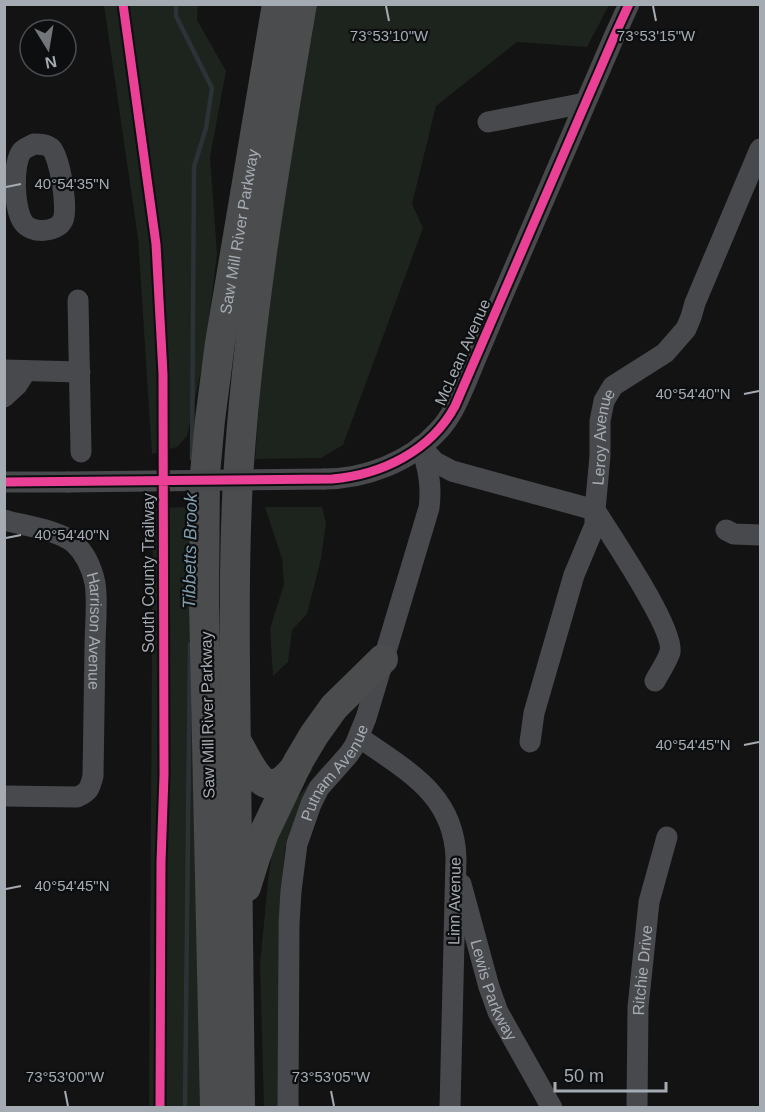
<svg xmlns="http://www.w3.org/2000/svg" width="765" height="1112" font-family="Helvetica,sans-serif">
<rect width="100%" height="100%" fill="#131313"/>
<path fill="#1d231d" d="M104,5h94l-1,15 29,51 -16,86 7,97 -12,98 -18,84 -10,11 -25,7 -14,-216z
M317,5h292l-22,42 -70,-5 -81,64 -24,98 11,24 -80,217 -22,13 -66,1 13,-180 31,-167z
M190,507l11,600 -52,1 4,-600z
M265,507h57l4,16 -5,36 -14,55 -15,16 -4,32 -15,14 -3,-47 14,-45 -2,-25z
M327,761l-19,32 -23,55 -7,87 2,172 -16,1 -4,-144 8,-83 4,-28 18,-46z"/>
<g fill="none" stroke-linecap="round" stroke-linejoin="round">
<path stroke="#2b3337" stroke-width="4.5" d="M176,4v12l36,72 -6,40 -12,39 -2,292
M185,1108l5,-464"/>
<g stroke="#47494c" stroke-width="21">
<path d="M488,122l97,-19"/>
<path d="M34,144c6,0 12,0 17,4 9,9 17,60 12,72 -6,13 -32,14 -40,2 -9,-13 -11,-58 -1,-71 3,-3 8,-5 12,-7z"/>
<path d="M78,300l3,152"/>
<path d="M4,370l76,2"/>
<path d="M4,397l13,-12 9,-14"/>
<path d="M423,449l12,13 17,9 143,39"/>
<path d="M324,479c41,0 86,-17 114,-48 14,-14 21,-33 29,-51 9,-23 19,-45 28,-67 40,-92 79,-184 119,-276l15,-33"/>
<path d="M4,482h64"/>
<path d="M595,510c14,23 80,119 75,142 -2,8 -11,21 -15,29"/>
<path id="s1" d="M4,520c21,6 54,10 70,23 11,10 18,26 21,40 3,18 0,45 0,64 -1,43 -1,86 -2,129 -3,12 -4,16 -16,21l-73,-1"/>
<path d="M726,530l8,4 26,1"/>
<path d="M359,737c46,33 95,56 97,121l-6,250"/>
<path id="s2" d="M530,742l4,-29 40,-138 21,-50v-15l5,-54v-35l4,-20 9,-15 52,-33 21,-24 5,-12 4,-14 65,-154"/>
<path id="s3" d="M461,884l28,103 9,25 54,96"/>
<path id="s4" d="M288,1108l1,-184 2,-33 6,-47 14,-40 8,-16 30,-34 6,-9 11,-27 63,-210c3,-23 -1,-41 -8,-62"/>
<path id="s5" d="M637,1108l1,-101 11,-105 18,-65"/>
</g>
<g stroke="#4a4c4d" stroke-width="30">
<path d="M237,742c16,28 29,66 60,23"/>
<path d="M246,887l9,-29 9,-25 34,-71 16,-27 20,-28 49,-48"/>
<path id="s6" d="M215,1108l-11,-505 1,-129 5,-54 10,-77 57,-339"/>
<path d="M240,1108c-1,-116 -3,-231 -4,-346 -1,-94 -3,-189 2,-283 10,-160 37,-317 64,-475"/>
</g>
<path stroke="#47494c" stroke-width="21" d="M68,482l256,-3"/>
<g stroke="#0d0e0f" stroke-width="13">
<path id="cycleway" d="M123,4l33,240 7,130 1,401 -3,87 -1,246
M4,482l328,-3c49,-4 99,-28 123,-73l159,-369 15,-33"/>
</g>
<use href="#cycleway" stroke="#ea4096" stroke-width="9"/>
</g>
<path fill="none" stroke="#a5abb3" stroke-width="2" d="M386,6l3,15M653,6l3,15M6,187l15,-3M744,394l15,-3M6,538l15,-3M744,745l15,-3M6,889l15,-3M65,1091l3,15M331,1091l3,15"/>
<g text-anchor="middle" stroke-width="4.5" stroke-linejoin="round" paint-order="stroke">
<g font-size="16" fill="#a5abb3" stroke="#0d0e0f">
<text dy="6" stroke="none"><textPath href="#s6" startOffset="879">Saw Mill River Parkway</textPath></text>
<text transform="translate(462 352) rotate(-66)" y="6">McLean Avenue</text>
<text dy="6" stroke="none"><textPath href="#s2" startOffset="316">Leroy Avenue</textPath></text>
<text transform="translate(148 573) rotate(-90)" y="6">South County Trailway</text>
<text dy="6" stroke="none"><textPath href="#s1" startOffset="168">Harrison Avenue</textPath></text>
<text transform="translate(207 715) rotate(-91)" y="6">Saw Mill River Parkway</text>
<text dy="6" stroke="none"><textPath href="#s4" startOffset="346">Putnam Avenue</textPath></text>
<text transform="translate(454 901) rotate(-89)" y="6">Linn Avenue</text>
<text dy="6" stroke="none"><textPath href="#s5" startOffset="138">Ritchie Drive</textPath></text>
<text dy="6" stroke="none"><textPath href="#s3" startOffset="111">Lewis Parkway</textPath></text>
</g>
<g font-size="18" font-style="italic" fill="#7f9cab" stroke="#0d0e0f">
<text transform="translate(190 551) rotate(-89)" y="6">Tibbetts Brook</text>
</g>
</g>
<g font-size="15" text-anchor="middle" fill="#a5abb3" stroke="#0d0e0f" stroke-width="4.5" stroke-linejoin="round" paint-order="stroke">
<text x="389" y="41">73°53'10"W</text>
<text x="656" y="41">73°53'15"W</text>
<text x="72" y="189">40°54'35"N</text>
<text x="693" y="399">40°54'40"N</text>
<text x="72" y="540">40°54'40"N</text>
<text x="693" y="750">40°54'45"N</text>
<text x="72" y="891">40°54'45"N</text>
<text x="65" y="1082">73°53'00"W</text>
<text x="331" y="1082">73°53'05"W</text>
</g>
<rect width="765" height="1112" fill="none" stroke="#a5abb3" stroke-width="12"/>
<g transform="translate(48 48) rotate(169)"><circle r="28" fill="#0d0e0f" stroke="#4a4d51" stroke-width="1.5"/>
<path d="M0-4.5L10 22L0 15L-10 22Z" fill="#72767b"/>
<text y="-9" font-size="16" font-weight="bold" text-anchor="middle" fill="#a5abb3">N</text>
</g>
<path d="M555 1082v9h111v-9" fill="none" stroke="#a5abb3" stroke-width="3"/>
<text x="564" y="1082" font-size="18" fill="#a5abb3" stroke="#0d0e0f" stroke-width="4.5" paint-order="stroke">50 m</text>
</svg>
